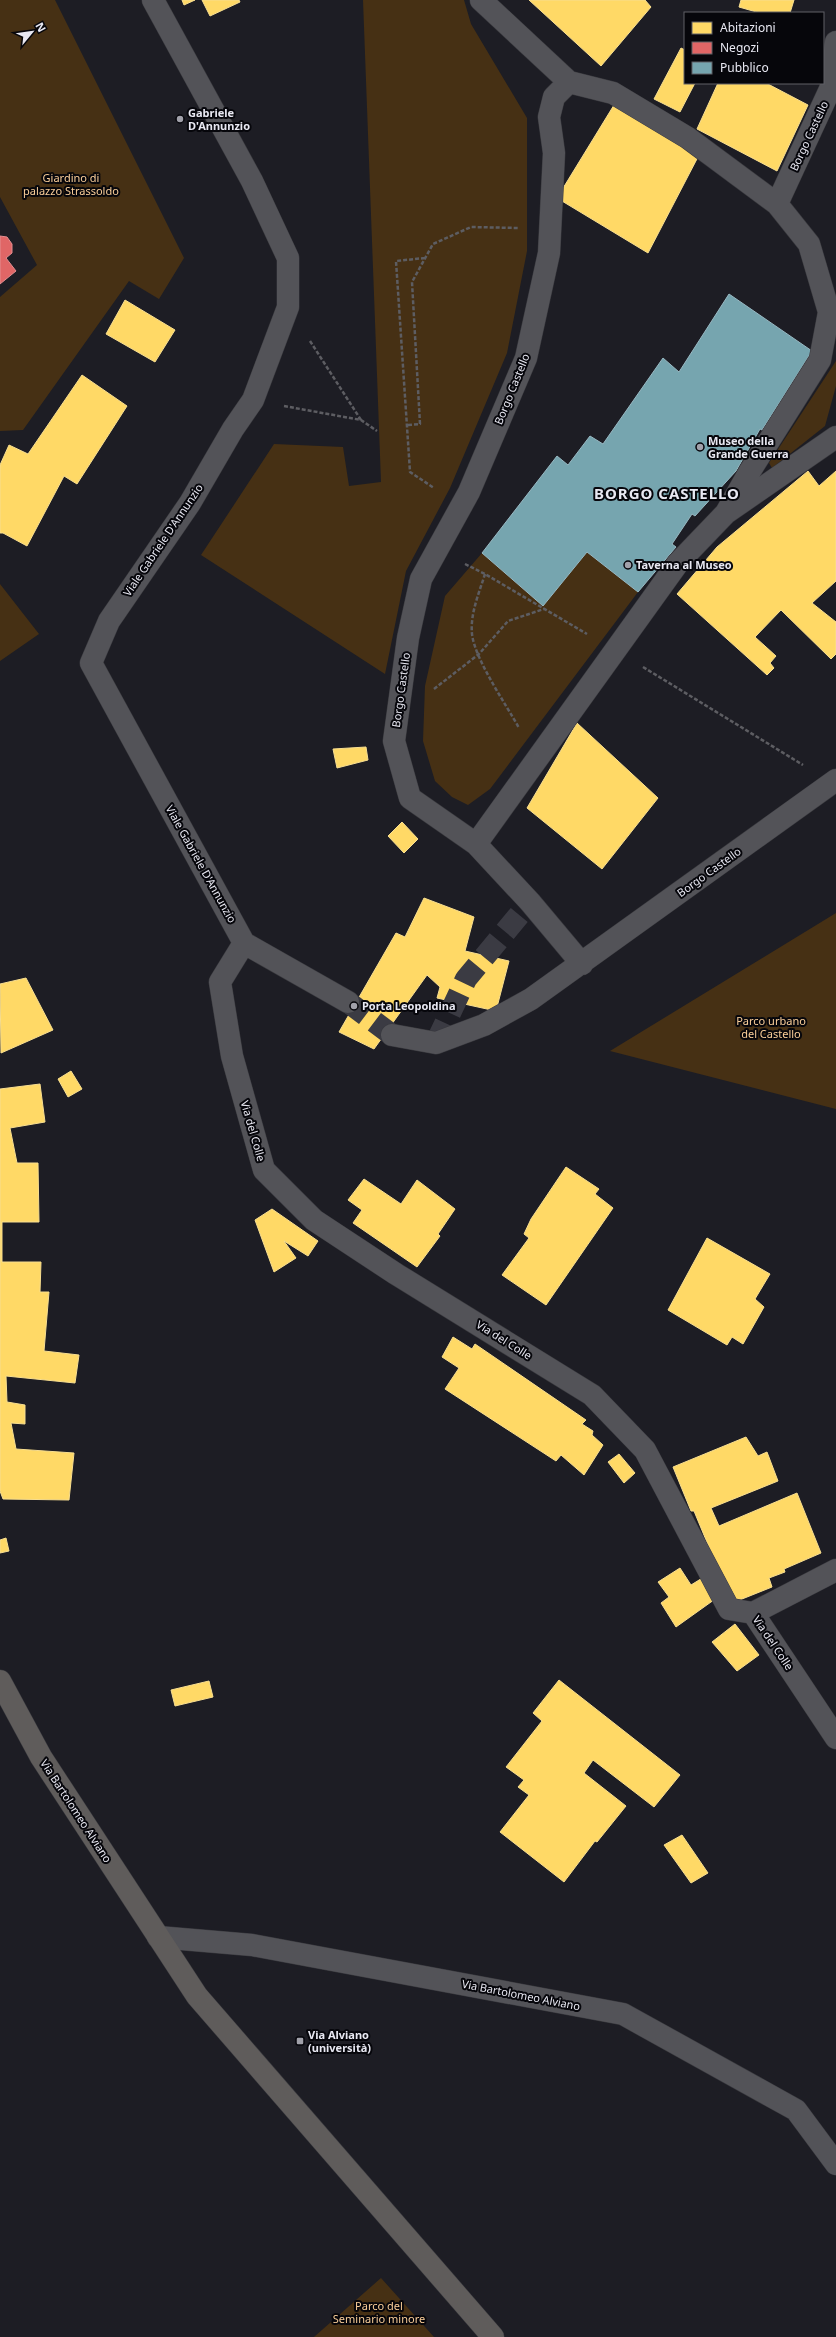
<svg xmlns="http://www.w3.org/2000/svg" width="836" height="2337" font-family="'Noto Sans',sans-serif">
<rect width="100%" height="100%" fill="#1d1d24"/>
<path fill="#463014" d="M0,0h55l129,258 -25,41 -30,-18 -106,149 -23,1v-134l37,-32 -37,-68z
M363,0h101l7,24 56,94v133l-20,102 -57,135 -44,83 -21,103 -184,-119 73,-111 69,3 6,39 32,-4z
M836,361v25l-11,40 -53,42 -3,-5z
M587,552l51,40 -148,197 -22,16 -16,-8 -17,-16 -12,-40 2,-55 20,-90 37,-43 61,53z
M0,584l39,50 -39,27z
M836,913v196l-226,-58z
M381,2278l53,59h-120z"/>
<path fill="#ffd966" stroke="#f8de90" d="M182,0h13l-11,5z
M202,0h37l1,2 -30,14z
M529,0h116l6,7 -50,59z
M741,0h53l-4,13h-30l-21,-6z
M681,48l4,2v33h10l-15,29 -26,-13z
M718,83h48l42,22 -31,66 -80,-42z
M614,105l85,50 -51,98 -91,-55z
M125,300l50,30 -20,32 -49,-28z
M82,375l45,31 -50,78 -13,-8 -37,70 -24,-13h-3v-68l9,-20 19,9z
M808,471l11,15 17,-15v110l-24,22 24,19v32l-5,5 -50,-49 -26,27 21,19 -6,7 4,5 -7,7 -90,-81 40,-47z
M577,723l81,75 -56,71 -75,-61z
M366,747l2,13 -31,8 -4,-19z
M402,822l16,17 -14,14 -16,-17z
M424,898l50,19 -9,34 44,10 -13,50 -59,-13 3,-11 -13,-12 -53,74 -35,-17 57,-99 9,4z
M26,978l27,52 -52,23 -1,-69z
M71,1071l11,18 -14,8 -10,-18z
M40,1084l5,38 -35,6 7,35h21l1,59h-37v40h39l-1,30h9l-5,59 35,4 -4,28 -69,-7 1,26 18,3v19l-14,-1 5,26 58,4 -5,47 -66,-1 -3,-8v-402z
M566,1167l33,22 -4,5 18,14 -67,97 -44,-30 27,-37 -5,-4 7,-15z
M364,1179l37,25 16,-24 38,29 -17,25 2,2 -23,31 -64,-44 9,-13 -14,-10z
M272,1209l46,32 -10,15 -24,-15 12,17 -22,14 -19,-52z
M707,1238l63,36 -15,25 9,8 -21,37 -11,-7 -5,8 -59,-35z
M453,1337l19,12 3,-5 111,76 -4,4 11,7 -1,4 11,10 -19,30 -23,-20 -5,6 -111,-72 14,-21 -17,-11z
M746,1437l12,19 9,-4 11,29 -67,27 8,18 78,-33 24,60 -37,16 1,3 -16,6 3,9 -40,16 -38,-92h-3l-18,-44z
M619,1454l16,19 -11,10 -16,-21z
M6,1538l3,13 -9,2v-13z
M680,1568l11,17 13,-8 14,20 -42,30 -15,-24 8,-6 -11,-15z
M735,1624l24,31 -22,16 -25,-29z
M559,1680l121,95 -26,32 -61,-47 -9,13 42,33 -29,36 -2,-1 -31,41 -64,-50 29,-37 -11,-8 6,-7 -18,-13 36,-46 -9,-8z
M209,1681l4,16 -38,9 -4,-16z
M682,1835l26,38 -17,10 -27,-38z"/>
<path fill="#e06666" stroke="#e28d90" d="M0,236l7,1 5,7v9l-6,5 10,13 -16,13z"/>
<path fill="#76a5af" stroke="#98b9c3" d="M729,294l83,57 -50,79 -2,-1 -24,42 -41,45 -3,-2 -20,30 4,3 -38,45 -51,-40 -44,54 -61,-53 75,-97 11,9 22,-29 13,8 60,-86 16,14z"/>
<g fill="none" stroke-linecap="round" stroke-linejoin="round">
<path stroke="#3b3b43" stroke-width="22" stroke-dasharray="22 11" stroke-linecap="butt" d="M348,1002l44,33
M436,1043l30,-64 64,-77"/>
<g stroke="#39393e" stroke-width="23">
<path id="minor" d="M153,0l99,181 36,77v49l-35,93 -20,29 -43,74 -81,118 -18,42 153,280 104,59
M481,0l88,82
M777,204l54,-117 5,-45
M476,844l202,-281 48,-50 110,-76
M244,943l-24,39 12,74 32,114 50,50 82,54 196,121 53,55 84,159 24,4 83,125
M582,964l-52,-62 -54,-58 -66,-46 -16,-57 14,-103 13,-59 48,-87 57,-134 23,-105 5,-100 -5,-36 5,-20 15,-15 44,11 75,45 89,66 32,40 20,68 -9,48 -70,111 -24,42
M392,1035l44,8 48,-18 47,-26 305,-219
M753,1613l83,-43
M158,1937l94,8 371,69 173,96 40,54"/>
</g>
<g stroke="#39393e" stroke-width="23">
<path id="major" d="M0,1681l41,76 156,239 296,341"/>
</g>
<path stroke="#5d5d62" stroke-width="2.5" stroke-dasharray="4 2" stroke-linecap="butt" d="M425,258l-29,3 14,211 24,16
M310,341l51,79
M284,406l77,14 16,11
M408,425l12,-1 -8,-142 21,-38 38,-17 47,1
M465,564l20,10 102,60
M485,574c-6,19 -15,40 -13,60 3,26 34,70 47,94
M643,667l160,98
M434,689l45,-35 29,-33 36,-12"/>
<use href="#minor" stroke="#535358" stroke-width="22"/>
<use href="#major" stroke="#5f5c5b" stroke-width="22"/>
</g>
<g fill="#a1a1aa" stroke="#06060b" stroke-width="1.5">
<circle cx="180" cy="119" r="4"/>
<circle cx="700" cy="447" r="4"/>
<circle cx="628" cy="565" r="4"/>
<circle cx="354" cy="1006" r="4"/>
<rect x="296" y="2037" width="8" height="8" rx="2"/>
</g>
<g text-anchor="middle" stroke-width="4" stroke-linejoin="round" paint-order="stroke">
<g font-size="11" font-weight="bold" fill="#e8e8f2" stroke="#06060b" text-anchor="start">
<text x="188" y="117">Gabriele<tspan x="188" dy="13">D'Annunzio</tspan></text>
<text x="708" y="445">Museo della<tspan x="708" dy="13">Grande Guerra</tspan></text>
<text x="636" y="569">Taverna al Museo</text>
<text x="362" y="1010">Porta Leopoldina</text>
<text x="308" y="2039">Via Alviano<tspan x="308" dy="13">(università)</tspan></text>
</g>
<g font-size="11" fill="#e8e8f2" stroke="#06060b">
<text transform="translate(809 136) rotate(-65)" y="4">Borgo Castello</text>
<text transform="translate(512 389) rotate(-68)" y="4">Borgo Castello</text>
<text transform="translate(163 540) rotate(-56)" y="4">Viale Gabriele D'Annunzio</text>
<text transform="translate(401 690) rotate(-82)" y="4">Borgo Castello</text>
<text transform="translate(201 864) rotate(61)" y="4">Viale Gabriele D'Annunzio</text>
<text transform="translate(709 872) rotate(-36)" y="4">Borgo Castello</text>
<text transform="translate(253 1131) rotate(74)" y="4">Via del Colle</text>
<text transform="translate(504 1340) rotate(32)" y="4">Via del Colle</text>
<text transform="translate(773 1643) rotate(56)" y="4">Via del Colle</text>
<text transform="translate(76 1811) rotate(57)" y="4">Via Bartolomeo Alviano</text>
<text transform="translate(521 1995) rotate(11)" y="4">Via Bartolomeo Alviano</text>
</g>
<g font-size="11" fill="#face99" stroke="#06060b">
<text x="71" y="182">Giardino di<tspan x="71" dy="13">palazzo Strassoldo</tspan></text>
<text x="771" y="1025">Parco urbano<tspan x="771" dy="13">del Castello</tspan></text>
<text x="379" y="2310">Parco del<tspan x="379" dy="13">Seminario minore</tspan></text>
</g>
<g font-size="15" font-weight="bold" letter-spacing="1" fill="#e8e8f2" stroke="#06060b">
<text x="667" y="499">BORGO CASTELLO</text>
</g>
</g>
<rect x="684" y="12" width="140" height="72" fill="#06060b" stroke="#606067"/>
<rect x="692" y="22" width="20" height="12" fill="#ffd966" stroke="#606067"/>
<text x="720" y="32" font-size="12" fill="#e8e8f2">Abitazioni</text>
<rect x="692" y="42" width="20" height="12" fill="#e06666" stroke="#606067"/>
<text x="720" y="52" font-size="12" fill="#e8e8f2">Negozi</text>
<rect x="692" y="62" width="20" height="12" fill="#76a5af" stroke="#606067"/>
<text x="720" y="72" font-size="12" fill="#e8e8f2">Pubblico</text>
<g transform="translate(32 32) rotate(61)" stroke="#06060b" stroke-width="3" paint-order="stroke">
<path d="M0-3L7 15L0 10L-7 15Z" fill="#e8e8f2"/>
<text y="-6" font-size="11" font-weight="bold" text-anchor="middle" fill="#e8e8f2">N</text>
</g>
</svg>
